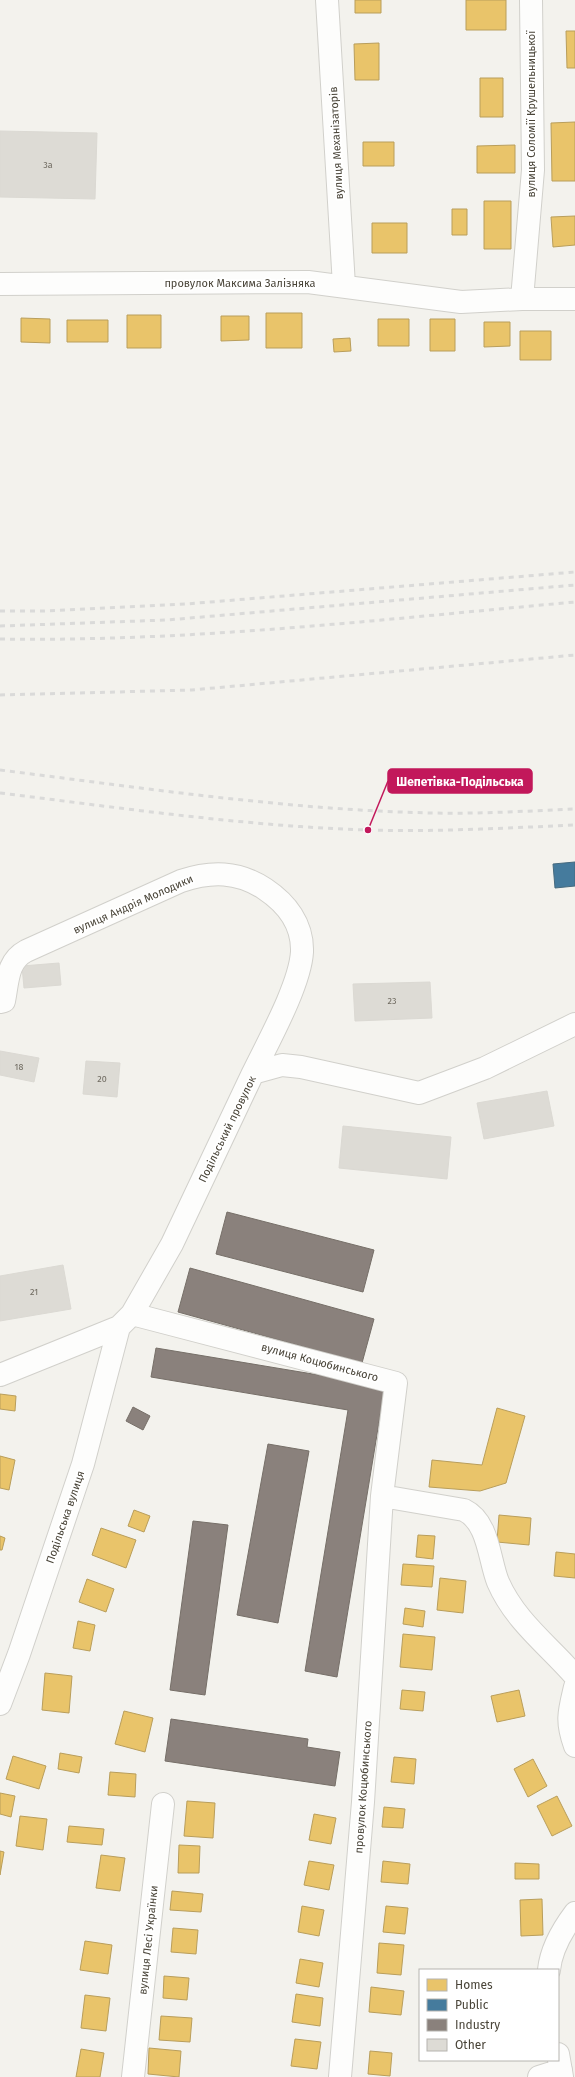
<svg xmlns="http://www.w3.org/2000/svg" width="575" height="2077" font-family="'Fira Sans',sans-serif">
<rect width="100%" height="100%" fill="#f3f2ed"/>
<path fill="#e9c46a" stroke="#b99e5b" d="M355,0h26v13h-26z
M466,0h40v30h-40z
M566,31h9v37h-8z
M379,43v37h-24l-1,-36z
M480,78h23v39h-23z
M575,122v59h-23l-1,-58z
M363,142h31v24h-31z
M515,145v28h-38v-27z
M484,201h27v48h-27z
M452,209h15v26h-15z
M575,216v29l-22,2 -2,-30z
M372,223h35v30h-35z
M266,313h36v35h-36z
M127,315h34v33h-34z
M221,316h28v24l-28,1z
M21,318l29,1v24l-29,-1z
M378,319h31v27h-31z
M430,319h25v32h-25z
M67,320h41v22h-41z
M484,322h26v24l-26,1z
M520,331h31v29h-31z
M350,338l1,13 -17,1 -1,-13z
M0,1394l16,2 -1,15 -15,-2z
M497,1408l28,8 -19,67 -26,8 -51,-4 3,-27 50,5z
M0,1456l15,4 -6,30 -9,-2z
M134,1510l16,6 -6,16 -16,-6z
M499,1515l32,3 -2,27 -32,-3z
M101,1528l35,12 -10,28 -34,-13z
M418,1535l17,1 -2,23 -17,-2z
M0,1536l5,2 -3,12h-2z
M556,1552l19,2v24l-21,-2z
M403,1564l31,2 -2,21 -31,-2z
M440,1578l26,3 -3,32 -26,-3z
M87,1579l27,10 -8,23 -27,-10z
M405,1608l20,3 -2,16 -20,-3z
M78,1621l17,4 -5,26 -17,-3z
M403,1634l32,3 -3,33 -32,-3z
M45,1673l27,3 -3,37 -27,-3z
M402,1690l23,2 -2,19 -23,-2z
M519,1690l6,26 -28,6 -6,-26z
M124,1711l29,7 -8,34 -30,-8z
M60,1753l22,4 -3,16 -21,-4z
M13,1756l33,10 -7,23 -33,-10z
M394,1757l22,2 -2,25 -23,-2z
M533,1759l14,27 -19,11 -14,-28z
M110,1772l26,2 -1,23 -27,-2z
M0,1793l15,3 -4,21 -11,-3z
M557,1796l15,30 -20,10 -15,-30z
M187,1801l28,2 -2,35 -29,-2z
M384,1807l21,2 -2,19 -21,-1z
M314,1814l22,4 -5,26 -22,-4z
M20,1816l27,3 -4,31 -27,-4z
M69,1826l35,3 -2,16 -35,-3z
M179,1845l21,1 -1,27h-21z
M0,1851l4,1 -4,23z
M101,1855l24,3 -5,33 -24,-3z
M309,1861l25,4 -5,25 -25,-5z
M383,1861l27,3 -2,20 -27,-2z
M515,1863l24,1v15h-24z
M172,1891l31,3 -2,18 -31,-2z
M542,1899l1,36 -22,1 -1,-36z
M302,1906l22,4 -5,26 -21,-4z
M386,1906l22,2 -3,26 -22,-2z
M173,1928l25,2 -2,24 -25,-2z
M85,1941l27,4 -4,29 -28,-4z
M379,1943l25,2 -3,30 -24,-2z
M300,1959l23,4 -4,24 -23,-4z
M164,1976l25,2 -2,22 -24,-2z
M371,1987l33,4 -3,24 -32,-3z
M296,1994l27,4 -3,28 -28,-4z
M85,1995l25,3 -4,33 -25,-3z
M161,2016l31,2 -2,24 -31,-2z
M295,2039l26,3 -4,27 -26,-3z
M149,2048l32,3 -2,26 -31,-3z
M81,2049l23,4 -4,24h-24z
M370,2051l22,2 -2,23 -22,-2z"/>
<path fill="#457b9d" stroke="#466a7f" d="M575,862v24l-20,2 -2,-24z"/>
<path fill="#8a817c" stroke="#766f68" d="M227,1212l147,38 -11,42 -147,-38z
M190,1268l184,51 -12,44 -184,-51z
M156,1348l229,38 -48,291 -32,-6 43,-261 -197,-33z
M133,1407l17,9 -7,14 -17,-9z
M268,1444l41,7 -31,172 -41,-8z
M193,1521l35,4 -23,170 -35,-5z
M171,1719l137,20 -1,8 33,5 -5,34 -170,-25z"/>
<path fill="#dddbd5" stroke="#dbd9d3" d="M0,131l97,2 -2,66 -95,-2z
M59,963l2,22 -37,3 -2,-22z
M430,982l2,36 -77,3 -2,-37z
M0,1051l39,7 -5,24 -34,-7z
M86,1061l34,2 -3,34 -34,-3z
M547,1091l7,35 -70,13 -7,-36z
M343,1126l108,11 -4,42 -108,-11z
M63,1265l8,44 -71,12v-45z"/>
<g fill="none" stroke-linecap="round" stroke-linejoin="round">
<g stroke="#d1d0cb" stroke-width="24">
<path id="minor" d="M327,0l17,286
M0,284l308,-2 153,20 61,-3h53
M522,299l11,-129 -2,-170
M0,1002l4,-1c4,-20 3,-40 22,-50l155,-70c30,-10 57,-10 84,8 21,14 38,35 37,63 -2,33 -34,90 -49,121
M132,1314l264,69 -14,113 -19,306 -23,275
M0,1375l119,-48 13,-13 40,-70 81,-171 29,-8 19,2 118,26 66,-25 90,-44
M382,1496l82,14c25,12 25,50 34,72 17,39 50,63 77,94
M575,1687c-6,25 -9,34 0,59
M0,1704l19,-50 64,-190 36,-137
M549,1970c2,-21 14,-41 26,-57
M558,2054l4,23
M133,2077l30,-273
M539,2077l22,-7"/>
</g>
<use href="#minor" stroke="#fdfdfc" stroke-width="22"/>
<path stroke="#dadad9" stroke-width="3" stroke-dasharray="5 5" stroke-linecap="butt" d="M0,611h43l143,-7 389,-32
M0,626l167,-6 408,-35
M0,639c192,3 384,-20 575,-37
M0,695l192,-5 383,-35
M0,770c144,18 288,40 433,43 47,1 95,-2 142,-4
M0,793c122,15 244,33 367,37 69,2 139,-2 208,-5"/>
</g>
<g text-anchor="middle" stroke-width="4" stroke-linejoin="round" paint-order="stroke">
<g font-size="9" fill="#6f6a60">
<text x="48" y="168">3а</text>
<text x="392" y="1004">23</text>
<text x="19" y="1070">18</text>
<text x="102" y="1082">20</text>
<text x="34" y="1295">21</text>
</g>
<g font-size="11" fill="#494438" stroke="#fff">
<text transform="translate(531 114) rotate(-90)" y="4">вулиця Соломії Крушельницької</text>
<text transform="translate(336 143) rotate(-93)" y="4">вулиця Механізаторів</text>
<text x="240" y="287">провулок Максима Залізняка</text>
<text transform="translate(133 904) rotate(-24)" y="4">вулиця Андрія Молодики</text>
<text transform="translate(227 1129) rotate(-64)" y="4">Подільський провулок</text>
<text transform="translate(320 1362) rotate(15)" y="4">вулиця Коцюбинського</text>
<text transform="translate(65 1517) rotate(-71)" y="4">Подільська вулиця</text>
<text transform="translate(363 1787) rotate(-86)" y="4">провулок Коцюбинського</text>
<text transform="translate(148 1940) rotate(-84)" y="4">вулиця Лесі Українки</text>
</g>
</g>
<path fill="none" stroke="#c2185b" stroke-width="1.5" d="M368 830L388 781"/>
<circle fill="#c2185b" stroke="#fff" stroke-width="1.5" cx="368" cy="830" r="4"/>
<rect fill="#c2185b" stroke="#c2185b" stroke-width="1.5" x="388" y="769" width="144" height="24" rx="4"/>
<g font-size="12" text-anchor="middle" font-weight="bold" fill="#fff">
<text x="460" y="786">Шепетівка-Подільська</text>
</g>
<rect x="419" y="1969" width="140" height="92" fill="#ffffff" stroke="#b6b4af"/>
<rect x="427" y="1979" width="20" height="12" fill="#e9c46a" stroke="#b6b4af"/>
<text x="455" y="1989" font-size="12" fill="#494438">Homes</text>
<rect x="427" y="1999" width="20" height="12" fill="#457b9d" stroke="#b6b4af"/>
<text x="455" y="2009" font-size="12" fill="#494438">Public</text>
<rect x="427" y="2019" width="20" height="12" fill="#8a817c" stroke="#b6b4af"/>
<text x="455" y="2029" font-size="12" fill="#494438">Industry</text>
<rect x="427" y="2039" width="20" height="12" fill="#dddbd5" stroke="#b6b4af"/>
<text x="455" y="2049" font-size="12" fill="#494438">Other</text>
</svg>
